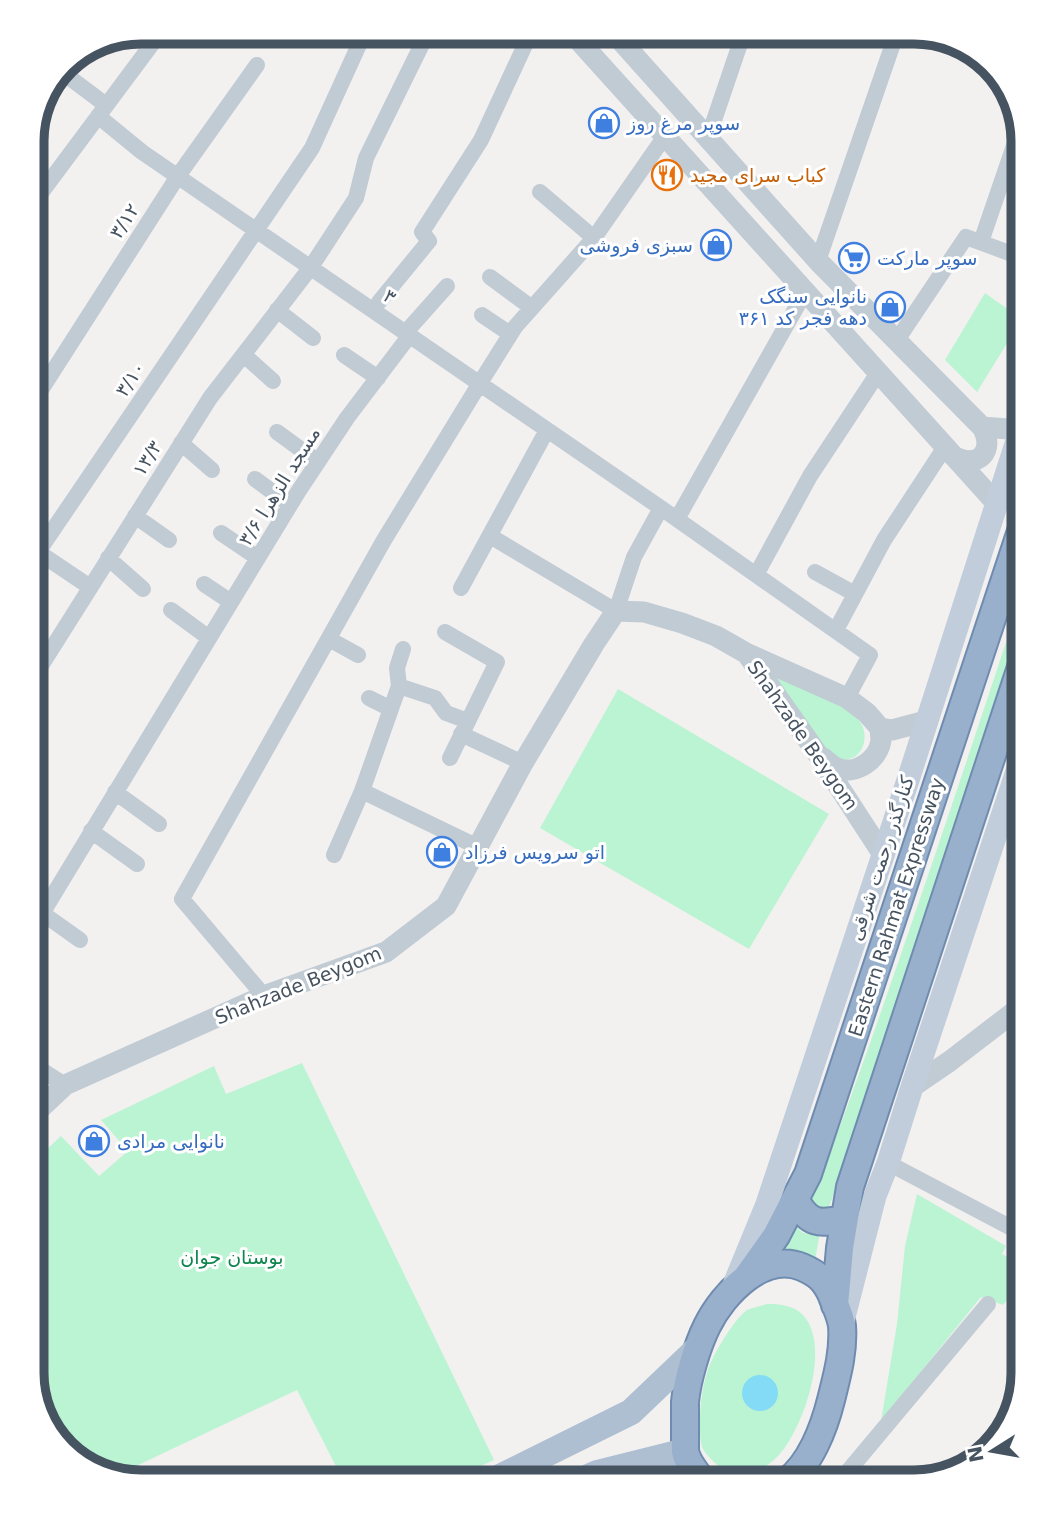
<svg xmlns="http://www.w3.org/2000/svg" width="1055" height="1514" font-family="'DejaVu Sans',Vazirmatn,sans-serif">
<rect width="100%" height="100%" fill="#f3f0f0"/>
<path fill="#bbf4d3" d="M985,293l37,26 -45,73 -32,-32z
M1023,591v45l-58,183 -137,391 -7,3 -11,-9c33,-82 62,-166 91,-250 42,-121 82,-242 122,-363z
M766,669c26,12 71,29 91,49 15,14 7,46 -17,41 -3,-1 -6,-3 -10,-5z
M618,689l211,125 -80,135 -209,-121z
M302,1063l192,397 -49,22h-101l-47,-92 -182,86 -35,-12 -34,-36 -14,-55v-210l29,-27 38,40 29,-25 -27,-31 113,-54 12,28z
M917,1194l89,52 -4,8 21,12v15l-20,24 -22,-8 -100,124 16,-97 8,-78z
M796,1226l7,7 11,1 6,-3 -5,30 -16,-8 -14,-4z
M767,1304c12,0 26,1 35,10 31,30 1,117 -25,143 -9,9 -17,13 -28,15 -10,3 -21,3 -30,-5 -5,-5 -14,-13 -17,-20 -5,-16 -1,-58 5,-74 4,-16 27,-54 40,-63 6,-3 14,-4 20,-6z"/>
<path fill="#84dbf5" d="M742 1393a18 18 0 1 1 36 0a18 18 0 1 1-36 0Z"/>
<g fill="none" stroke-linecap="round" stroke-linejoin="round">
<g stroke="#6f8cb0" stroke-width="30">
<path id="trunk" d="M795,1199c13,25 24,26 50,19
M746,1278l30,-42 32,-62 215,-649
M835,1305l5,-57 10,-61 173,-526
M703,1482c-7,-10 -16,-19 -18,-31 0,-16 0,-33 0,-49 2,-22 12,-56 22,-76 16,-33 57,-75 95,-59 16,7 23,13 30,29 3,9 9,20 10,30 2,25 -5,50 -11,74 -7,28 -21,65 -45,82"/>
</g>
<path stroke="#c0cbd4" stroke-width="16" d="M62,72l44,33
M98,116l44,36 519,356 209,147 -23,43
M708,138l36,-106
M540,192l54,46
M32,205l129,-173
M981,242l39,-114
M818,261l79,-229
M490,277l42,31
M379,302l50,-61 -7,-9 59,-92 50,-108
M277,310l36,28
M482,315l28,19
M406,332l41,-46
M897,340l69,-103 57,21
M244,355l29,26
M344,355l34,23
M32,404l146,-228 79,-111
M277,432l41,30
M181,443l31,27
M255,479l35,26
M135,516l34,24
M677,519l128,-227
M221,533l37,25
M490,536l126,75 18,-54 27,-49
M32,548l58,39
M38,552l274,-404 51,-112 -14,-4
M108,558l35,31
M815,572l40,22
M756,575l54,-99 68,-103
M204,584l27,18
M461,588l86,-158
M171,610l38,28
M836,630l48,-90 61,-93
M445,632l52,30 -47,96
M329,639l29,16
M32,680l178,-282 101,-131 45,-69 10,-40 62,-126
M399,686l-2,-18 6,-19
M369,698l22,11
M461,734l62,29
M362,791l37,-105 36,12 11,15 22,8
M115,792l44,32
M91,831l46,33
M334,855l28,-64 116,56
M42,913l38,27
M32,930l266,-438 49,-74 63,-83
M264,996l-82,-97 202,-359 96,-157 35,-56 79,-89 71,-102
M32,1064l33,21
M888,1163l135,71
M839,1482l149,-178"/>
<path stroke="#c0cbd4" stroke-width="21" d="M571,32l426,472
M613,32l205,229 164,166 39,3
M953,456c25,14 43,-5 29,-29
M747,654l70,99 65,100
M823,758c4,3 9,8 14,10 19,8 42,-9 44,-28 0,-1 -1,-11 -1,-12
M912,1087l38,-26 73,-56
M32,1116l33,-31 199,-89 122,-44 60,-46 77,-143 71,-119 22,-33 28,1 38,11 34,13 30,17 101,45 20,15 13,15 12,2 34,-9"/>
<path stroke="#c1cddb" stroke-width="23" d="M735,1282l32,-78 141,-424 115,-358
M842,1325l33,-129 13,-33 24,-76 111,-334"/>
<path stroke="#aebfd2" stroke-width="26" d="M490,1482l141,-70 66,-63
M577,1482l20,-9 88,-22"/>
<use href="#trunk" stroke="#98b0cb" stroke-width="26"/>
</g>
<defs>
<g id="shop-ring" transform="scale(1.575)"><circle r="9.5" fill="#fff" stroke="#3f7fe0" stroke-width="1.5"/><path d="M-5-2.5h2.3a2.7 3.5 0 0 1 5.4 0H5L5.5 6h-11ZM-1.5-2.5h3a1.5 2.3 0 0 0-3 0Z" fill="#3f7fe0"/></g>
<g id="restaurant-ring" transform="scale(1.575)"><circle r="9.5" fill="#fff" stroke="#e8710a" stroke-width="1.5"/><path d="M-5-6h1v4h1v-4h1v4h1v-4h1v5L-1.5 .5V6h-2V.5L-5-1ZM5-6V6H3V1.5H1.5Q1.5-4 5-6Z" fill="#e8710a"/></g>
<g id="supermarket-ring" transform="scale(1.575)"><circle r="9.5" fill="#fff" stroke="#3f7fe0" stroke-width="1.5"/><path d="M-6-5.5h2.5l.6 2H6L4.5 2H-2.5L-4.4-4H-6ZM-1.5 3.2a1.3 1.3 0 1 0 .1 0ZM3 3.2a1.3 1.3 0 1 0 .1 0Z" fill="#3f7fe0"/></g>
</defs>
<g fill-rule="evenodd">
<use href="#shop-ring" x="604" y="123"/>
<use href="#restaurant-ring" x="667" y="175"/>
<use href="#shop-ring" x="716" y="245"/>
<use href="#supermarket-ring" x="854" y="258"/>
<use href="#shop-ring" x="890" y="307"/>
<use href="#shop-ring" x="442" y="852"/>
<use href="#shop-ring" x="94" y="1141"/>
</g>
<g text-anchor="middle" stroke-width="6" stroke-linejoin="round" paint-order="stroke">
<g font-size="19" fill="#366cbe" stroke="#fff" text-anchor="start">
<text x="627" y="130">سوپر مرغ روز</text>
<text x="693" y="252" text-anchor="end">سبزی فروشی</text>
<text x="877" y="265">سوپر مارکت</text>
<text x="867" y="303" text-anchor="end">نانوایی سنگک<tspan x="867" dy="22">دهه فجر کد ۳۶۱</tspan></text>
<text x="465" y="859">اتو سرویس فرزاد</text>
<text x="117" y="1148">نانوایی مرادی</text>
</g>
<g font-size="19" fill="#c56008" stroke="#fff" text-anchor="start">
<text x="690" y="182">کباب سرای مجید</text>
</g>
<g font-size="19" fill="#465360" stroke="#fff">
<text transform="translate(124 221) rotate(-57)" y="7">۳/۱۲</text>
<text transform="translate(390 296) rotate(34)" y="7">۳</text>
<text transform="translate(130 379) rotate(-56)" y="7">۳/۱۰</text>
<text transform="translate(147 458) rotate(-58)" y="7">۱۳/۳</text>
<text transform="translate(279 486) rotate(-58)" y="7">مسجد الزهرا ۳/۶</text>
<text transform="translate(803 735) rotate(55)" y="7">Shahzade Beygom</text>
<text transform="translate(881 858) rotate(-72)" y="7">کنارگذر رحمت شرقی</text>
<text transform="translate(896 907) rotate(-72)" y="7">Eastern Rahmat Expressway</text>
<text transform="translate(298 985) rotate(-22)" y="7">Shahzade Beygom</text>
</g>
<g font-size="19" fill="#0d854c" stroke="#fff">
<text x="232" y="1264">بوستان جوان</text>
</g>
</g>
<path d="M0 0H1055V1514H0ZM141 44H914A97 97 0 0 1 1011 141V1373A97 97 0 0 1 914 1470H141A97 97 0 0 1 44 1373V141A97 97 0 0 1 141 44Z" fill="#fff" fill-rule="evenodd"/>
<path fill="none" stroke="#465360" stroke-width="9" d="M141 44H914A97 97 0 0 1 1011 141V1373A97 97 0 0 1 914 1470H141A97 97 0 0 1 44 1373V141A97 97 0 0 1 141 44Z"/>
<g transform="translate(992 1451) rotate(259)" stroke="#ffffff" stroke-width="5" paint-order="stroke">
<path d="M0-5L12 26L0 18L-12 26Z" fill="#465360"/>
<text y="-10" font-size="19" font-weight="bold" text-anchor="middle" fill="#465360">N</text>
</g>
</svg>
